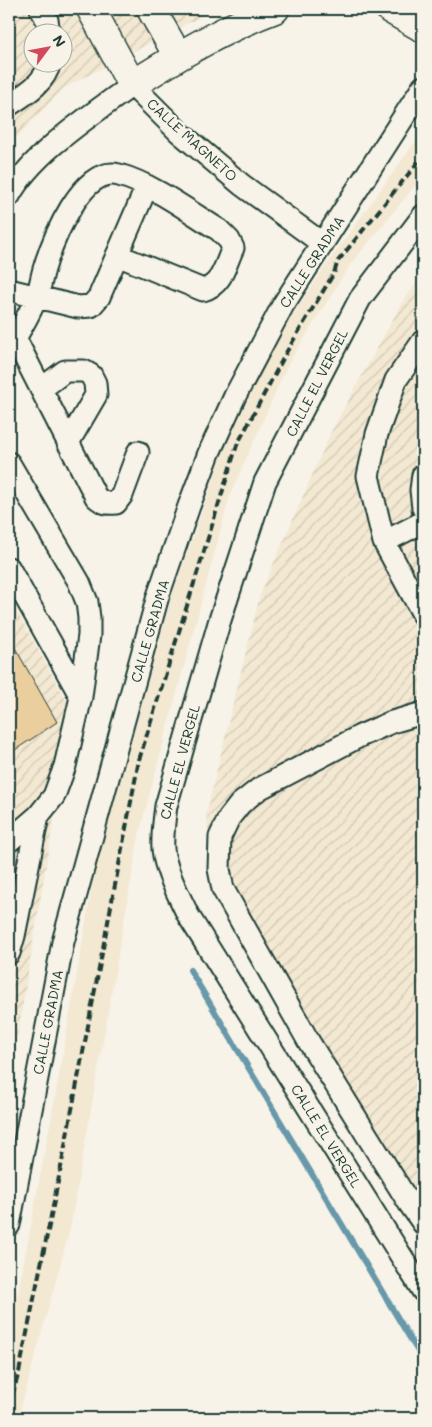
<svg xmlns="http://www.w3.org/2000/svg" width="432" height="1427" font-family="Mali,sans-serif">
<defs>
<pattern id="industrial-furrows" width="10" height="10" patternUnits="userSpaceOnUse" patternTransform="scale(1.25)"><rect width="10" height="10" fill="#f3e8d2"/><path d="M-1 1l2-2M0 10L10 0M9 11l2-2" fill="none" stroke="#d0c8b5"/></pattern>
</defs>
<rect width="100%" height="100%" fill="#f7f3e8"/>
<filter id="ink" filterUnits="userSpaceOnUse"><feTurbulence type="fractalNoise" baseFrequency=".02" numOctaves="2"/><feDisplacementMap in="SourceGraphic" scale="10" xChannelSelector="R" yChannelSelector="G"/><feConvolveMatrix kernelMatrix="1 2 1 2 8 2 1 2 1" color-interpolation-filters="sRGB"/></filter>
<g filter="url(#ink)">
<path fill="#f3e8d2" d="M423,131v45l-73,89 -62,99 -58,131 -90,335 -70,399 -52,189h-9v-77l48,-254 37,-211 78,-280 51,-143 53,-113 48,-72z"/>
<path fill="url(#industrial-furrows)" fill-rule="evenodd" d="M9,9h206l-151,79 -55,57zM32,32h30v30h-30z
M423,276v968l-124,-203 -13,-16 -67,-123 -13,-88 54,-219 71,-163 72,-131z
M9,598l63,112 -57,340 -6,3z"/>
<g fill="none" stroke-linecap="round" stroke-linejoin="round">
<path stroke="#6798aa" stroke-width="6" d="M190,970l233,390"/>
</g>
<path fill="#ebce9e" stroke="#1f3d34" d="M9,637l48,85 -48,32z"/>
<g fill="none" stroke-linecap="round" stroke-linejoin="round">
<g stroke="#1f3d34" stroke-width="25">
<path id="minor" d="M41,9l6,11 2,12
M9,105c17,-11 36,-22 41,-43
M9,196c24,-44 83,-81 123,-111l47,47 63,53 81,59
M423,216l-63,83 -95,183 -46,141 -53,183c-2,15 -4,29 -3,43 2,21 16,47 25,66l235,376
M9,290l69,17 13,-1 8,-9 48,-111
M15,338l81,159c7,6 11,7 20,6l6,-8 16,-43
M423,341l-27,39 -19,54 -9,42 16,66 39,72
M9,348c10,-16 20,-32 27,-50 4,-9 5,-19 8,-29 8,-27 38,-104 75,-94 33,9 71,37 100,55l10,10 4,8c-8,17 -11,37 -30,42l-86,-35
M41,389l24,-18h19l7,4 4,8 1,12 -28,48
M9,463l70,119 8,20 2,16v17l-8,62 -16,69 -11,30 -16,20 -29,25
M423,475l-2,15 2,18
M384,542l39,-20
M9,568l72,129
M423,713l-31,9 -32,14 -101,53 -19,15 -11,14 -9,19 -1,32 4,20 86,153 100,161 14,20
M9,953l5,-17 24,-120
M9,1225l54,-283 95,-346 31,-90 20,-53 26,-57 48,-91 140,-218"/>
</g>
<g stroke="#1f3d34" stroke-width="31">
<path id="major" d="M91,9l41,76c46,-29 92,-57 143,-76
M151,9l27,47
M390,9l33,19"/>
</g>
<use href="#minor" stroke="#f7f3e8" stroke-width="21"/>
<use href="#major" stroke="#f7f3e8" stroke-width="28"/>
<path stroke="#1f3d34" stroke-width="4" stroke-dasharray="8 4" stroke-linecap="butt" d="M9,1407l10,-35 42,-205 78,-407 98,-315 50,-94 47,-78 4,-12 85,-105"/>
</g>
</g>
<g text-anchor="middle" stroke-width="5" stroke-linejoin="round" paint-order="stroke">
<g font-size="14" fill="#1f3d34" stroke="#f7f3e8">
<text transform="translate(192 140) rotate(42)" y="5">CALLE MAGNETO</text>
<text transform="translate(312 262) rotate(-57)" y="5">CALLE GRADMA</text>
<text transform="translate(317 383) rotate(-63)" y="5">CALLE EL VERGEL</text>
<text transform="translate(150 631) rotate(-74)" y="5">CALLE GRADMA</text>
<text transform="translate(180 762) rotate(-75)" y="5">CALLE EL VERGEL</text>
<text transform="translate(48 1022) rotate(-79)" y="5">CALLE GRADMA</text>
<text transform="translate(326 1136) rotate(58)" y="5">CALLE EL VERGEL</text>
</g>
</g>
<rect width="432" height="1427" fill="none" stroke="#f7f3e8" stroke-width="30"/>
<rect x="15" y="15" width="402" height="1397" fill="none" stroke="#1f3d34" stroke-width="2" filter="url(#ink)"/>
<g transform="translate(48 48) rotate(58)"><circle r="24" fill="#f7f3e8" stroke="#a1aaa0"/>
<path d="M0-4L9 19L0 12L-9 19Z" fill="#d1495b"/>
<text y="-8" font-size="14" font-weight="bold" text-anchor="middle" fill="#1f3d34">N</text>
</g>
</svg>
